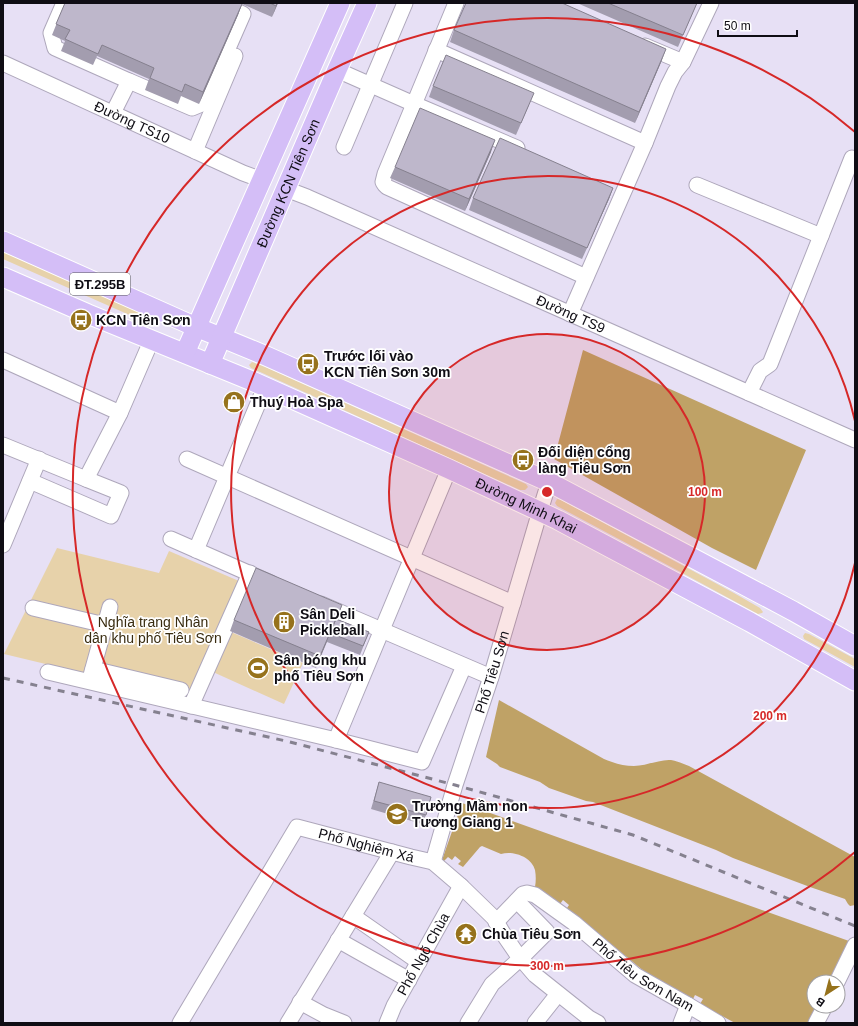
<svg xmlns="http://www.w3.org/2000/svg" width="858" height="1026" font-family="Arial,sans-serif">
<rect width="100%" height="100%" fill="#e7e0f5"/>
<path fill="#e7d2aa" d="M3,251l146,65 1,2 -2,2 -2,1 -12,-4 -131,-58z
M252,362l13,5 261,117 2,3 -3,3h-5l-269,-122 -2,-3z
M557,499l4,1 173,93 26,15 3,4 -1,1 -4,1 -85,-46 -116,-62 -2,-3z
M57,548l102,25 10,-22 70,30 -52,117 -183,-44z
M231,632l72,31 -19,41 -71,-32z
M805,633l4,1 46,25v8l-51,-28 -1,-3z"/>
<path fill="#bfa266" d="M583,350l223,100 -50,120 -44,-22 -158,-89z
M499,700l105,59c10,4 19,7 30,7 12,0 26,-7 37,-6 7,1 12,4 18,6l166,91v48l-5,1 -2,-2 -3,-5 -35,-12 -77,-29 -17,-8 -36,-14 -87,-34 -7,-1 -37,-13 -9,-6 -40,-15 -3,-3 -11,-7z
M462,803l387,138 -20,41h-15v24h3l-8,17h-74l-35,-19 3,-5 -8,-4 -2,4 -48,-27 -78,-64 2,-3 -6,-5 -3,4 -25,-17c1,-6 1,-11 0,-17 -3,-13 -22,-20 -34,-16l-19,-8 -2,1 -17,20 -5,-3 3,-3 -6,-5 -3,4 -4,-3 -4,4 -2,-1z"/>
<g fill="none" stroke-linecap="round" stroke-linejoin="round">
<g stroke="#aea7bb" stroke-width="17">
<g id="minor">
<path d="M64,3l-13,30 4,15 74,33"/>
<path d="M456,3l-71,171 -2,8 2,3 2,2 199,90"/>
<path d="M645,46l38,16"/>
<path d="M436,50l209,93"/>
<path id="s1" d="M3,63l240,110 19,7"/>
<path d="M337,70l77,34 103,44"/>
<path d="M113,113l16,-32 63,27 12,-5 39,-89 -25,-11"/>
<path d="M344,147l61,-144"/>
<path d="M195,151l40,-95"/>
<path d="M697,185l124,51"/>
<path id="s2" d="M286,189l21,8 548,243"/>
<path d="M570,314l75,-171 23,-57 7,-14 8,-10 28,-59"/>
<path d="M3,360l117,53"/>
<path d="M749,393l11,-22 10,-7 82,-206"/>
<path d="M3,445l83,34 34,-66 32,-74"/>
<path d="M187,459l326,144"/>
<path d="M30,481l81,35 10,-23 -35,-14"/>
<path d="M171,539l100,44"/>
<path d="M3,545l36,-86"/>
<path d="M196,550l69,-163"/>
<path d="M321,604l170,73"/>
<path d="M33,608l72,17"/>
<path d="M93,669l88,21"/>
<path d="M48,672l288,68 86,22 42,-96"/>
<path d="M90,679l20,-72"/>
<path d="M191,706l59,-133"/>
<path d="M336,740l113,-271"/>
<path id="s3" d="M433,862l22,-77 36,-108 49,-166 9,-29"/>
<path d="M353,916l66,46"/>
<path id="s4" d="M496,922l27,-28 4,-1 8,2 39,28 61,52 53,30 30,18"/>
<path d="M338,940l71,40"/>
<path d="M837,982l18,-37"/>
<path d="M300,1002l24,13 20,8"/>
<path id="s5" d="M180,1023l117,-196 114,30 22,5 28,24 33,32 10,17 13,19 18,21 54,43 9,5"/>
<path d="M288,1023l104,-171"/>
<path id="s6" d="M387,1023l7,-17 67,-120"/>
<path d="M468,1023l24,-39 29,-26 26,-26 -30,-31"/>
<path d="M535,1023l23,-29"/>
<path d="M681,1023l7,-18"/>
<path d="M816,1023l9,-17"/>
</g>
</g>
<g stroke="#fff" stroke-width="21">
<g id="major">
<path d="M3,241l193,86 68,28 285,127 244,129 62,35"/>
<path id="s7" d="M3,277l85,37 164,67 197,88 109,51 192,102 105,59"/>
<path d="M185,353l155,-350"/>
<path id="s8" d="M210,364l127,-294 30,-67"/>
</g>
</g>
<use href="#minor" stroke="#fff" stroke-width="15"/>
<use href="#major" stroke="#d4bef7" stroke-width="19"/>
<path stroke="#85818f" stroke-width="3" stroke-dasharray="7 7" stroke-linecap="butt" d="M3,678l283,63 169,44 178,50 222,91"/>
</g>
<path fill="#a39daf" d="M65,3h213l-6,14 -30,-13 -4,11 -39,89 -18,-8 -3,8 -33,-14 4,-11 -52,-23 -4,9 -32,-14 4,-10 -13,-6z
M577,3h120l-19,44z
M454,30l208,30 -27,63 -185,-81z
M433,86l96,19 -13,30 -87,-38z
M491,152l-26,59 -75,-33 5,-11z
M613,188l-4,11 -27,60 -113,-49 4,-12z
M337,619l32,13 -9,23 -33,-13 -11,26 -86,-37 4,-11z
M379,782l47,33 -4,9 -51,-15z"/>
<path fill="#85808e" d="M277,3h1l-6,14 4,-11z
M242,4l-4,11 -39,89 4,-12z
M666,49l-4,11 -27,63 4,-11z
M495,140l-4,12 -26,59 4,-12z
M613,188l-4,11 -27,60 5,-11z
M342,605l-4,12 -7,16h-1l-14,35 4,-12z"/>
<path fill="#beb7cb" stroke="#85808e" d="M65,3h176l1,1 -39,88 -18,-8 -3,8 -32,-14 4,-10 -52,-23 -4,9 -33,-15 5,-9 -14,-6z
M270,3h7l-1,3z
M466,3h96l104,46 -27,63 -185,-82z
M608,3h89l-14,32z
M446,55l88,38 -13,30 -88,-37z
M420,108l75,32 -26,59 -74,-32z
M500,138l113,50 -26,60 -114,-50z
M256,568l86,37 -22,51 -86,-36z
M336,619l33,13 -6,14 -33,-13z
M379,782l52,15 -5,18 -52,-14z"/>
<circle cx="547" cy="492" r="158" fill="#d62828" fill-opacity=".12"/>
<g fill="none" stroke="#d62828" stroke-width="2">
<circle cx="547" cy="492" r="158"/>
<path d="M855 563A316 316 0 1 1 855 421"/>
<path d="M855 852A474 474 0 1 1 855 132"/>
</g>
<defs>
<g id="bus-disc" transform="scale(1.15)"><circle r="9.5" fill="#96721c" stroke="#fff"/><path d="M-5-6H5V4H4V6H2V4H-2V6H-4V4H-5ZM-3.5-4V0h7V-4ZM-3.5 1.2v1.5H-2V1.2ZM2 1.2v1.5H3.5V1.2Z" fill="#fff"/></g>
<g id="shop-disc" transform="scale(1.15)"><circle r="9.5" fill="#96721c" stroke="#fff"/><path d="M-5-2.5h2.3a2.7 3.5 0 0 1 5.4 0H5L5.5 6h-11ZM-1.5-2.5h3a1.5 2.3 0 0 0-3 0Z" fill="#fff"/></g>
<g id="building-disc" transform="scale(1.15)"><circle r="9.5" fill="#96721c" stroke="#fff"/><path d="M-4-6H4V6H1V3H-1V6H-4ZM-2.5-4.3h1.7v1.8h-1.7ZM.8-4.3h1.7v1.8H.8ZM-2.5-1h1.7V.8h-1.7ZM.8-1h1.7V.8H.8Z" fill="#fff"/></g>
<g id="stadium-disc" transform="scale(1.15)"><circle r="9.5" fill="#96721c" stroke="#fff"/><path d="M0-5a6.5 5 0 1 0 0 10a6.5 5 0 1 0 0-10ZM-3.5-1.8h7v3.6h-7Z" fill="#fff"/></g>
<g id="school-disc" transform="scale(1.15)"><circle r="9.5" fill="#96721c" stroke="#fff"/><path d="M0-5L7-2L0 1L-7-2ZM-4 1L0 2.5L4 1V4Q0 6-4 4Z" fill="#fff"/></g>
<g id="temple-disc" transform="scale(1.15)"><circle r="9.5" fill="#96721c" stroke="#fff"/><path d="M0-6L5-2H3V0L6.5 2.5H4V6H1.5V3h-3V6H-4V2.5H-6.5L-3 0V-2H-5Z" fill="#fff"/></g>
</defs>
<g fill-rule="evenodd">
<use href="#bus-disc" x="81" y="320"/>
<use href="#bus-disc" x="308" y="364"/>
<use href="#shop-disc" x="234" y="402"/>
<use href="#bus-disc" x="523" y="460"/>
<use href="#building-disc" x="284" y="622"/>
<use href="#stadium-disc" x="258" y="668"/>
<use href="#school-disc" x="397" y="814"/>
<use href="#temple-disc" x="466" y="934"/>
</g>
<g text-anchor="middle" stroke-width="3.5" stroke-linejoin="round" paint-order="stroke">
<rect fill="#fff" stroke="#57565a" stroke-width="1" x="70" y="273" width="60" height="22" rx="3"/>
<g font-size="13" font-weight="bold" fill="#0f0d14">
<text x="100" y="289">ĐT.295B</text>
</g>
<g font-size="14" fill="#0f0d14" stroke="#fff">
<text dy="5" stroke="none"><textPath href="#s1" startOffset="142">Đường TS10</textPath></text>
<text dy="5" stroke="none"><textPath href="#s8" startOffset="197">Đường KCN Tiên Sơn</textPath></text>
<text dy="5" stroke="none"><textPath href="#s2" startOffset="311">Đường TS9</textPath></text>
<text dy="5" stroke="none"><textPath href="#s7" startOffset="571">Đường Minh Khai</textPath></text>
<text dy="5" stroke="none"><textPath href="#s3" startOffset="199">Phố Tiêu Sơn</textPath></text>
<text dy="5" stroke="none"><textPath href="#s5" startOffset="300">Phố Nghiêm Xá</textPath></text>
<text dy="5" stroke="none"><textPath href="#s6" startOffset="78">Phố Ngõ Chùa</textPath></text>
<text dy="5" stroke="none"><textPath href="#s4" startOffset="186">Phố Tiêu Sơn Nam</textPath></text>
</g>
<g font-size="14" font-weight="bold" fill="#0f0d14" stroke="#fff" text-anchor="start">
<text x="96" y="325">KCN Tiên Sơn</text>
<text x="324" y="361">Trước lối vào<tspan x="324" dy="16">KCN Tiên Sơn 30m</tspan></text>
<text x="250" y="407">Thuý Hoà Spa</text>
<text x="538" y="457">Đối diện cổng<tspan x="538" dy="16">làng Tiêu Sơn</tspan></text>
<text x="300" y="619">Sân Deli<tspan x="300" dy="16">Pickleball</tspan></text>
<text x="274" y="665">Sân bóng khu<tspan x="274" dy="16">phố Tiêu Sơn</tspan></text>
<text x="412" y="811">Trường Mầm non<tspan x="412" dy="16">Tương Giang 1</tspan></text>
<text x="482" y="939">Chùa Tiêu Sơn</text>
</g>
<g font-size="14" fill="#392c10" stroke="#fff">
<text x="153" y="627">Nghĩa trang Nhân<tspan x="153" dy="16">dân khu phố Tiêu Sơn</tspan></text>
</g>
</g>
<circle cx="547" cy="492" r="6" fill="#d62828" stroke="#fff" stroke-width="2"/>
<g font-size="12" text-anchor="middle" font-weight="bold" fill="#d62828" stroke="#fff" stroke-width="3.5" stroke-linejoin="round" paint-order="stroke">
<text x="705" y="496">100 m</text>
<text x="770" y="720">200 m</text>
<text x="547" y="970">300 m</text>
</g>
<rect width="858" height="1026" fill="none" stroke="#0f0d14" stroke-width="8"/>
<g transform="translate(826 994) rotate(216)"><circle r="19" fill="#ffffff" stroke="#9f9ea1"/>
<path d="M0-3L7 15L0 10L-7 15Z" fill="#96721c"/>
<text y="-6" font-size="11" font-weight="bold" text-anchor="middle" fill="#0f0d14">B</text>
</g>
<path d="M718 30v6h79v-6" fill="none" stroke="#0f0d14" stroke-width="2"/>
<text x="724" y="30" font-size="12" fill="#0f0d14" stroke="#ffffff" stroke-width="3" paint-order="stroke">50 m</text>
</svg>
